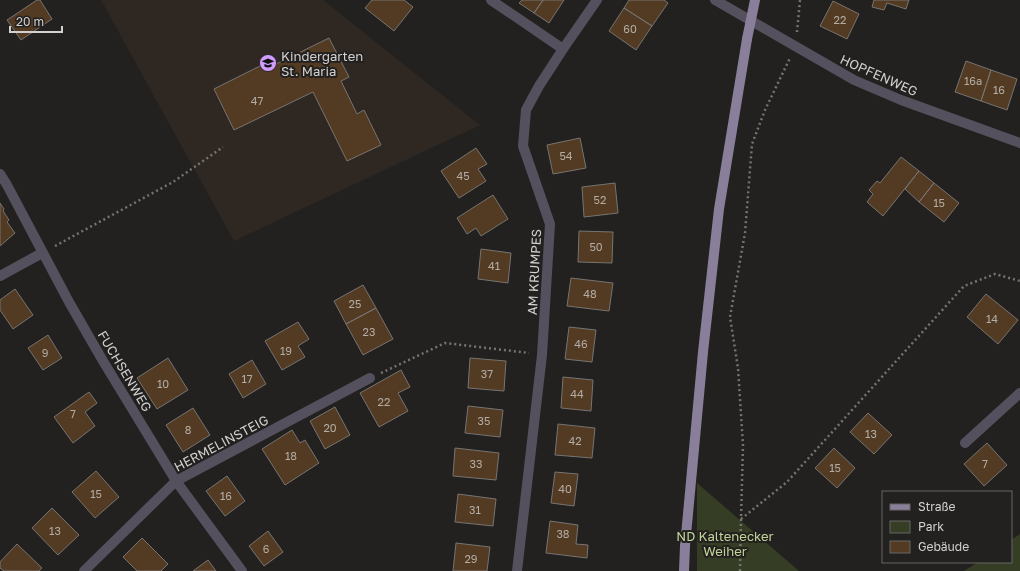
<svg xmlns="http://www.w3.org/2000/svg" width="1020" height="571" font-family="'Golos Text',sans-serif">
<rect width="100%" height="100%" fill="#22211f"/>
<path fill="#2f2822" d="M101,0h222l157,125 -246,116z"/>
<path fill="#353d25" d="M697,483l102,88h-102z
M1020,534v37h-56l14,-9h33v-22z"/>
<path fill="#533b23" stroke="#767472" d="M37,0h3l12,19 -31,21 -14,-20z
M372,0h32l9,7 -19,24 -29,-23z
M522,0h21l-9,13 -15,-10z
M543,0h21l-15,23 -15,-10z
M629,0h35l4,3 -16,23 -28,-18z
M874,0h35l-3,9 -19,-6 -3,7 -12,-3z
M833,1l26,13 -12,25 -27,-13z
M624,8l28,18 -16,24 -27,-19z
M329,38l20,39 -8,4 16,33 7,-4 17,35 -34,16 -34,-69 -79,38 -20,-41 56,-28 2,5z
M966,61l25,9 -10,31 -26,-9z
M991,70l26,9 -10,31 -26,-9z
M580,138l6,30 -33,6 -6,-29z
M476,148l11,16 -9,5 8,12 -27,17 -18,-27z
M901,157l18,14 -36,45 -16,-14 6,-8 -4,-4 8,-9 3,2z
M919,171l15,12 -15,19 -14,-13z
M615,183l3,30 -34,4 -2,-30z
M934,183l25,20 -15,19 -25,-20z
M493,195l15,24 -27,17 -5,-8 -9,6 -10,-16z
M0,203l4,6 -1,2 6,9 -2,2 8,11 -15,13z
M579,231l34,1 -1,31 -34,-1z
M481,249l30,4 -3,30 -30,-4z
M571,278l42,5 -4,28 -42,-5z
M363,285l13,23 -30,16 -12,-23z
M15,289l18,26 -20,14 -13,-19v-10z
M986,294l32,26 -20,24 -31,-27z
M376,308l17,31 -30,16 -17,-31z
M298,322l11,17 -11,7 7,11 -23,13 -17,-29z
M569,327l27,3 -4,32 -27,-3z
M48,335l14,23 -19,12 -15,-22z
M168,358l20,32 -31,19 -20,-31z
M470,358l36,3 -2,30 -36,-3z
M252,360l14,24 -23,14 -14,-24z
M401,370l9,17 -12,6 10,18 -29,16 -19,-34z
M563,377l30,3 -2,31 -30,-3z
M89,392l8,11 -12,9 10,14 -22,17 -19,-26z
M468,406l35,4 -3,27 -35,-4z
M335,407l15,28 -25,14 -15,-28z
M193,408l17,27 -27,17 -17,-27z
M868,413l24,22 -18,19 -24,-22z
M558,424l37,4 -3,30 -37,-3z
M292,430l8,13 5,-3 14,23 -34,22 -23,-36z
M987,443l20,22 -23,21 -20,-22z
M455,448l44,5 -3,27 -43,-4z
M834,448l21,20 -18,20 -22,-20z
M96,471l23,26 -24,21 -23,-26z
M555,472l23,2 -4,32 -23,-3z
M227,476l18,25 -20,15 -19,-25z
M458,494l38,5 -3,27 -38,-4z
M52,508l27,27 -21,20 -26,-27z
M550,521l28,4 -2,19 12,1 -1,13 -41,-5z
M268,531l15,21 -19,14 -15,-20z
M142,538l26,26 -7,7h-24l-14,-14z
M456,543l34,4 -3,24h-34z
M17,544l25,24 -3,3h-35l-4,-3v-6z
M208,560l8,11h-23z"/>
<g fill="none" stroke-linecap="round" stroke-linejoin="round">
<path stroke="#757472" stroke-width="2.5" stroke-dasharray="2 3" stroke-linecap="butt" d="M797,32l3,-32
M55,246l118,-64 50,-35
M381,373l64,-30 84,10
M741,519l46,-37 177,-196 31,-12 25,7
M740,571l1,-52 2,-74 -5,-77 -8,-51 15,-84 7,-89 13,-34 25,-52"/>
<path stroke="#55505e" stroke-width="10" d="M491,0l72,49
M715,0l139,80 47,20 119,43
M0,174l7,11 62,117 34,59 73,120 66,90
M0,276l42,-23
M965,443l55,-50
M84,571l92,-90 194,-103
M517,571l25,-216 8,-131 -27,-78 3,-36 13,-24 24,-37 34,-49"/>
<path stroke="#897f9a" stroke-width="10" d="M684,571l1,-25 18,-194 16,-143 28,-170"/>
<path stroke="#897f9a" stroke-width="10" d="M747,39l8,-39"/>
</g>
<defs>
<g id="school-disc" transform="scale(0.9)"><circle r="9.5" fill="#d09dfe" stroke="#22211f"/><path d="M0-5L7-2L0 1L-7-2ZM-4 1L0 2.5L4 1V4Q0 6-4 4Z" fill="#111"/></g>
</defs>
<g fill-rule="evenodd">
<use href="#school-disc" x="268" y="63"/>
</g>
<g text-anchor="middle" stroke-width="4" stroke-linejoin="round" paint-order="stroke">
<g font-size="11" fill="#b3aca5">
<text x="840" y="24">22</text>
<text x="630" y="33">60</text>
<text x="973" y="85">16a</text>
<text x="999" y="94">16</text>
<text x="257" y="105">47</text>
<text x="566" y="160">54</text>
<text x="463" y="180">45</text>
<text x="600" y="204">52</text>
<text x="939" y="207">15</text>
<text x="596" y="251">50</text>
<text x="494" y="270">41</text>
<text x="590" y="298">48</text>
<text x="355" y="308">25</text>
<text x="992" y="323">14</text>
<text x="369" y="336">23</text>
<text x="581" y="348">46</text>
<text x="286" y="355">19</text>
<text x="45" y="357">9</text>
<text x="487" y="378">37</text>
<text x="247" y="383">17</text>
<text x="163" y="388">10</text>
<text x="577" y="398">44</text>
<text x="384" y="406">22</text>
<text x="73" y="418">7</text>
<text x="484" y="425">35</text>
<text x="330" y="432">20</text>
<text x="188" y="434">8</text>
<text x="871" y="438">13</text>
<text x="575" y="445">42</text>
<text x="291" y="460">18</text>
<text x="476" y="468">33</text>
<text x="985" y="468">7</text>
<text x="835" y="472">15</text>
<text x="565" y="493">40</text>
<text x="96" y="498">15</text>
<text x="226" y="500">16</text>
<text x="475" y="514">31</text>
<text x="55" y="535">13</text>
<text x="563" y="538">38</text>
<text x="266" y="553">6</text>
<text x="471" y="563">29</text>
</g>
<g font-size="13" fill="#d3d1d0" stroke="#22211f" text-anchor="start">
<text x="281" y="61">Kindergarten<tspan x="281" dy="15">St. Maria</tspan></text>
</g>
<g font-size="13" fill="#d3d1d0" stroke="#22211f">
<text transform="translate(879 75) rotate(24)" y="5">HOPFENWEG</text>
<text transform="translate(534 272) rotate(-87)" y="5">AM KRUMPES</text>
<text transform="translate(125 371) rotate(59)" y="5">FUCHSENWEG</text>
<text transform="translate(221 443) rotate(-28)" y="5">HERMELINSTEIG</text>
</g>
<g font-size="13" fill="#c0d499" stroke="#22211f">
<text x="725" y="541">ND Kaltenecker<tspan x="725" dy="15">Weiher</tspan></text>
</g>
</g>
<rect x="882" y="491" width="130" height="72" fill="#22211f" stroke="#696766"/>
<rect x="890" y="504" width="20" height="6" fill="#897f9a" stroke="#696766"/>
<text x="918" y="511" font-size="12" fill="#d3d1d0">Straße</text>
<rect x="890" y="521" width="20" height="12" fill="#353d25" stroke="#696766"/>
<text x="918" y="531" font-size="12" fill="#d3d1d0">Park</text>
<rect x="890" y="541" width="20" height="12" fill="#533b23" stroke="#696766"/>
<text x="918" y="551" font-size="12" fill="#d3d1d0">Gebäude</text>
<path d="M10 26v6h52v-6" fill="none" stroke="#d3d1d0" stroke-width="2"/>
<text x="16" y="26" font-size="12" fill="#d3d1d0" stroke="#22211f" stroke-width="3" paint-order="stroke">20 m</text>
</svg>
